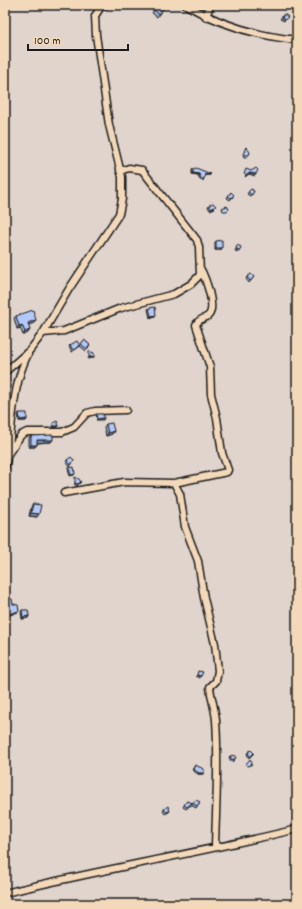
<svg xmlns="http://www.w3.org/2000/svg" width="302" height="909" font-family="Dekko,sans-serif">
<rect width="100%" height="100%" fill="#e0d4cd"/>
<filter id="ink" filterUnits="userSpaceOnUse"><feTurbulence type="fractalNoise" baseFrequency=".025" numOctaves="2"/><feDisplacementMap in="SourceGraphic" scale="8" xChannelSelector="R" yChannelSelector="G"/><feConvolveMatrix kernelMatrix="1 2 1 2 8 2 1 2 1" color-interpolation-filters="sRGB"/></filter>
<g filter="url(#ink)">
<g fill="none" stroke-linecap="round" stroke-linejoin="round">
<g stroke="#1c1c1c" stroke-width="9">
<path id="minor" d="M186,5c35,20 70,31 111,35
M206,17l4,-12
M43,333l21,-2 57,-23 53,-14 17,-10 9,-9 -1,-28 -2,-7 -55,-70 -13,-2 -9,3
M5,372l25,-22 13,-17 26,-44 50,-75 3,-15v-22l-13,-52 -13,-90 -1,-19 5,-8 5,-3
M8,454l13,-19 6,-3h35l12,-5 13,-14 8,-2 31,-1
M5,468c9,-39 5,-78 23,-114
M174,483l6,11 5,33 13,34 6,37 11,46 3,27 -2,10 -6,6c1,11 5,22 6,33 3,43 0,85 -1,127
M64,493l60,-11 50,1 53,-11 1,-2 -6,-17 -5,-35 -6,-24 -1,-27 -14,-42c2,-6 8,-6 12,-9 9,-8 -3,-39 -8,-48
M5,893c97,-24 195,-40 292,-64"/>
</g>
<use href="#minor" stroke="#f3d9ba" stroke-width="6"/>
</g>
<path fill="#9aadd5" stroke="#1c1c1c" d="M158,5l7,1 -8,11 -5,-4z
M284,14l4,3 -4,4 -4,-2z
M246,147l1,10h-3l-1,-3z
M193,169l17,6h-5l-2,6 -3,-1 -2,-5 -6,-1v-4z
M251,189l3,2 -4,5 -3,-2z
M231,192l2,5 -3,3 -3,-2z
M209,205l6,3 -5,2 -2,-3z
M216,241l5,9h-6v-8z
M247,277h7l-5,6 -3,-4z
M149,308l7,7 -1,1 -5,2 -2,-9z
M16,316l18,7 -6,2v8l-5,2 -3,-7 -3,1 -3,-11z
M84,340l6,5 -4,6 -6,-5z
M70,345l10,1 -1,1 -7,5 -3,-6z
M19,413l8,6 -1,2h-7l-1,-6z
M106,424l8,7 -2,3 -6,2 -2,-9z
M31,436l20,6 -14,1v2l-2,2h-6v-9z
M67,460h7l-4,7 -4,-6z
M69,468l6,6 -1,1 -4,1 -2,-6z
M33,504l4,13 -8,-1 2,-9z
M22,610l7,6 -1,2 -6,1 -1,-7z
M248,752l5,2 -4,4 -2,-4z
M230,756l5,4 -4,2 -2,-5z
M195,765l9,8 -1,1h-5l-6,-4z
M187,801l5,2 8,-1 -4,6 -5,-3 -5,4 -3,-2z
M164,809l6,2 -1,1 -4,2 -2,-3z"/>
<path fill="#7d8dae" stroke="#1c1c1c" d="M193,173l6,1 -1,1 -6,-1z
M250,173l6,1 -1,2 -6,-2 -4,3 1,-2z
M205,174h6l-1,1h-6z
M216,248h6l-1,2h-6z
M236,249l4,1 -1,2 -4,-1z
M156,315l-1,1 -5,2 1,-2z
M36,320l-2,3 -8,3 2,-3z
M22,325l-2,3 -3,1 2,-3z
M30,330l-2,3 -5,2 2,-3z
M89,357h5l-1,1 -5,1z
M104,418l-1,2h-7l1,-1z
M27,419l-1,2h-7l1,-1z
M53,426h6l-1,1 -6,1z
M114,431l-2,3 -6,2 2,-3z
M37,440h16l-2,2 -16,1z
M31,445h6l-2,2h-6z
M81,482l-4,4 -3,-2 1,-1z
M31,513l8,1 -2,3 -8,-1z
M19,611l-1,1 -13,5v-2z
M29,616l-1,2 -6,1 1,-2z
M197,675l4,1 -1,2 -4,-2z
M199,773h5l-1,1h-5z"/>
<path fill="#b3c9f8" stroke="#1c1c1c" d="M158,5h6l1,1 -6,8 -5,-4z
M284,14l4,3 -3,3 -3,-2z
M246,147l4,5 -1,3h-3l-2,-2z
M196,168l15,6h-6l-1,5h-3l-2,-5 -6,-1v-4z
M256,168l2,2 -2,4 -6,-1 -4,2 -2,-1 2,-5 5,2z
M251,189l3,2 -2,4 -4,-3z
M231,192l3,3 -3,3 -3,-2z
M213,203l3,3 -5,3 -2,-4z
M227,206l2,3 -2,2h-4l-1,-3z
M222,240v8h-6v-7z
M237,245l4,2 -1,3 -4,-1z
M251,274l3,3 -4,4 -3,-4z
M155,307l1,8 -5,1 -2,-8z
M33,310l3,10 -8,3 2,7 -5,2 -3,-7 -3,1 -3,-10z
M84,340l6,5 -3,4 -6,-5z
M77,341l3,5 -7,4 -3,-5z
M89,351l5,2v4h-5z
M19,413h8v6l-7,1z
M96,414h7l1,4 -7,1z
M57,421l2,5h-6v-3z
M112,423l2,8 -6,2 -2,-9z
M53,435v5h-16v5h-6v-9z
M71,457l3,3 -3,5 -4,-5z
M74,467l1,7 -4,1 -2,-7z
M75,477l4,2 2,3 -3,2 -3,-1z
M33,504l8,1 -2,9 -8,-1z
M12,599l1,5 5,1 1,6 -14,4v-11l2,-1 -1,-3z
M22,610h6l1,6 -6,1z
M198,671l5,1 -2,4 -4,-1z
M251,750l3,3 -4,4 -2,-5z
M234,755l2,3 -4,2 -2,-4z
M250,759l2,3 -1,3 -4,1 -1,-2z
M195,765l9,4v4h-5l-6,-4z
M196,800l4,2 -3,4 -5,-3z
M187,801l5,2 -5,4 -3,-2z
M168,806l2,5 -4,1 -2,-3z
M40,899l1,5h-5z"/>
</g>
<rect width="302" height="909" fill="none" stroke="#f3d9ba" stroke-width="20"/>
<rect x="10" y="10" width="282" height="889" fill="none" stroke="#1c1c1c" stroke-width="1.5" filter="url(#ink)"/>
<path d="M28 44v6h100v-6" fill="none" stroke="#1c1c1c" stroke-width="2"/>
<text x="34" y="44" font-size="12" fill="#1c1c1c" stroke="#f3d9ba" stroke-width="3" paint-order="stroke">100 m</text>
</svg>
